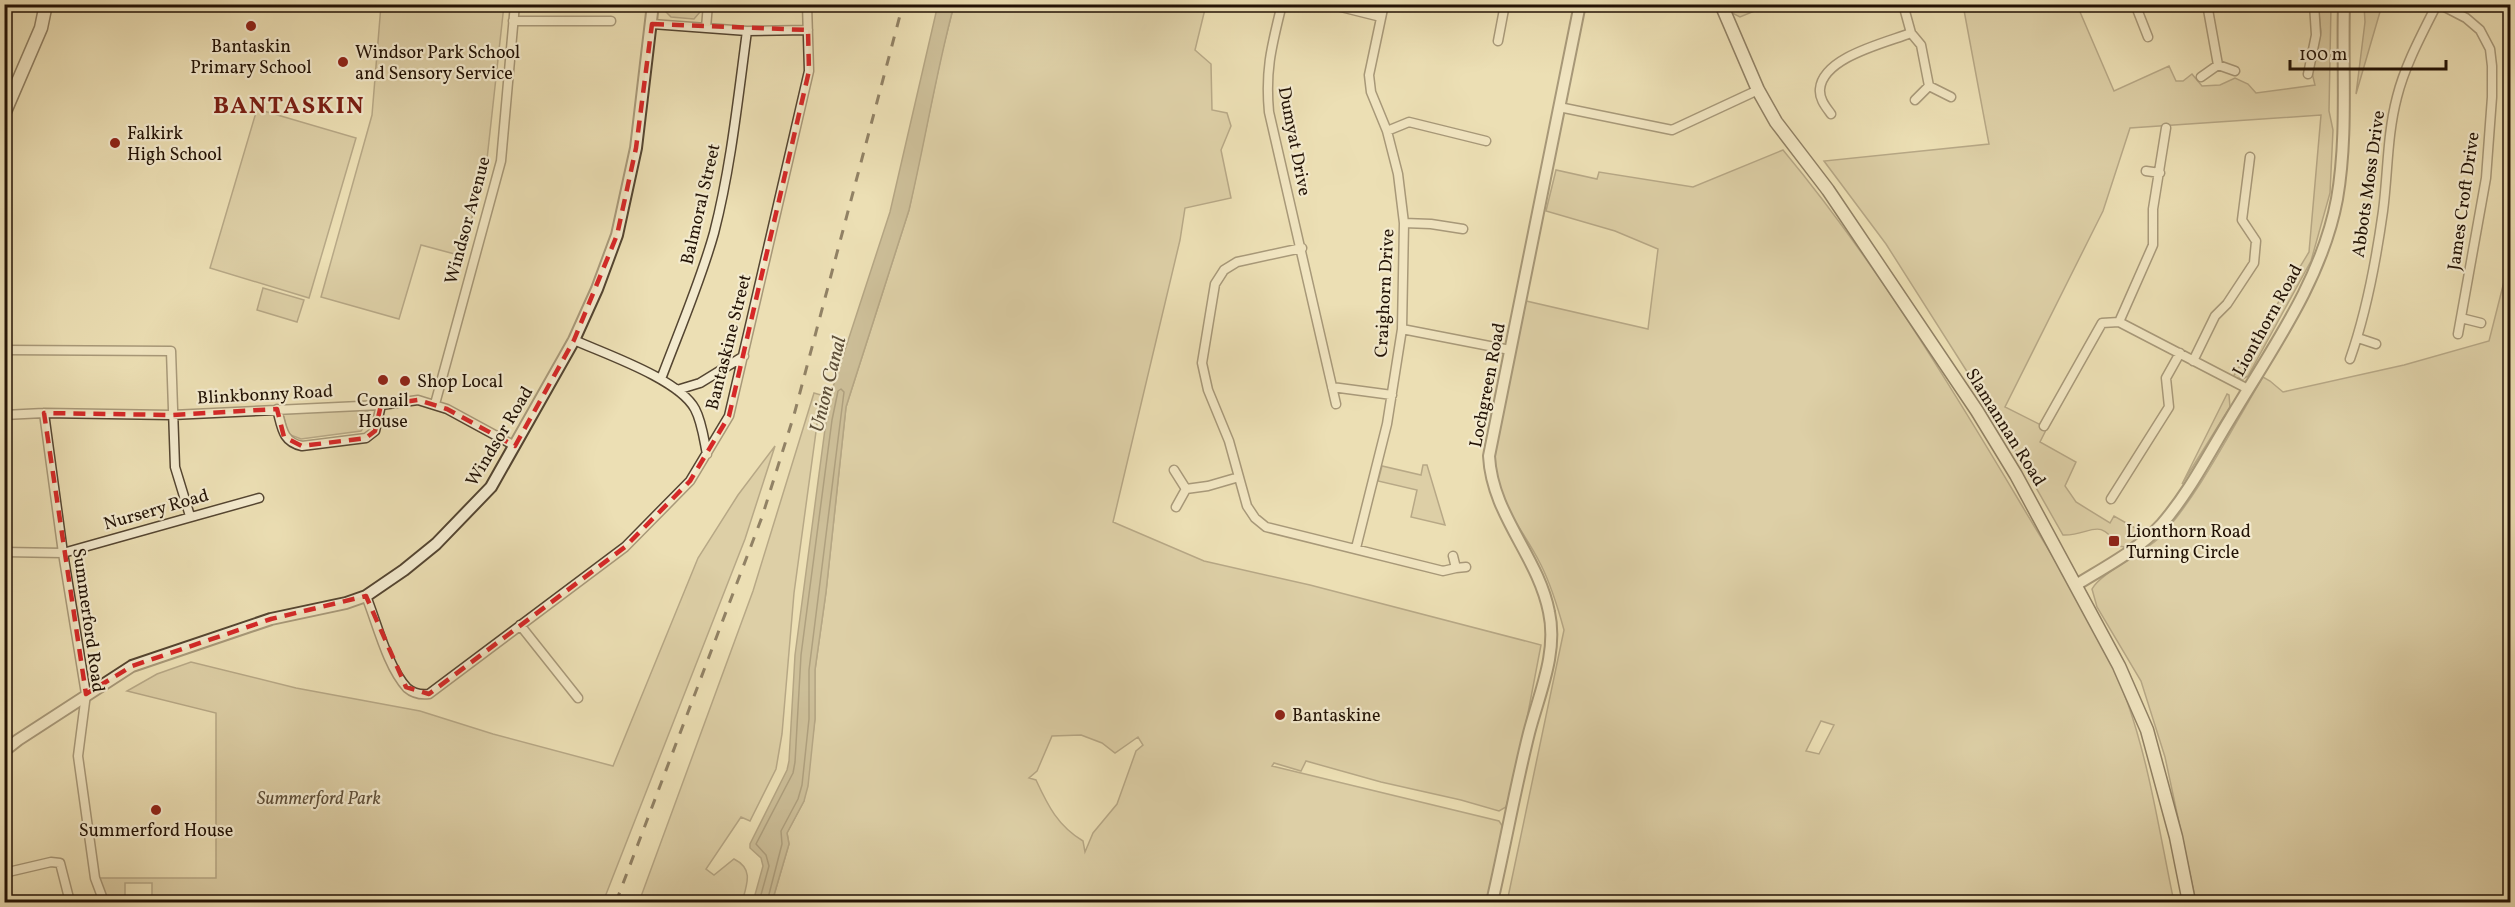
<svg xmlns="http://www.w3.org/2000/svg" width="2515" height="907" font-family="Vollkorn,serif">
<rect width="100%" height="100%" fill="#ecdfb4"/>
<filter id="stains"><feTurbulence type="fractalNoise" baseFrequency=".00333" numOctaves="4"/><feColorMatrix values="0 0 0 0 .2 0 0 0 0 .09 0 0 0 0 .02 0 0 0 .5 -.17"/></filter>
<radialGradient id="worn" r=".72"><stop offset=".6" stop-color="#630" stop-opacity="0"/><stop offset="1" stop-color="#630" stop-opacity=".3"/></radialGradient>
<path fill="#cabc96" stroke="#76674e" stroke-width="1.5" fill-rule="evenodd" d="M381,5h123l-17,154 -25,97 -41,-11 -22,74 -78,-22 51,-182z
M664,5v-1l38,1 -2,7 -6,7 -23,-2 -6,-6z
M954,5h252l-11,45 16,14 1,46 15,3 4,13 -10,24 10,48 -46,10 -5,32 -67,282 91,39 106,24 231,60 -23,120 -12,42 -7,4 -38,-11 -80,-18 -75,-21 -5,10 -27,-8 -2,3 227,55 6,9 -17,72h-716l17,-58 -2,-11 17,-32 11,-82v-49l11,-78 20,-185 63,-197 33,-158zM1081,735l21,8 13,10 23,-16 5,8 -7,6 -19,53 -24,29 -8,19 -2,-11c-25,-15 -35,-35 -47,-61l-7,-2 8,-7 15,-35z
M1728,5h35l-1,3 -22,9 -10,-5z
M1963,5h114l37,86 55,-25 7,15h7l9,-7 10,12 18,-1 15,-7 13,6 8,9 59,-8 -3,-12 9,-41 -3,-27h13l-2,106 4,19 -3,63 -19,68 -63,115 -5,3 -10,-2 76,-125 12,-137 -191,13 -27,83 -98,196 42,21 -7,14 36,20 -11,24 11,16 34,21 4,-7 30,17 -19,14 -7,-1c-20,-31 -27,-10 -55,-11l-69,-121 -108,-170 -62,-83 165,-17z
M2364,5h18l-26,89 9,-72z
M257,109l99,29 -47,160 -99,-30z
M1783,150c90,108 166,233 238,354 37,63 83,130 107,200 22,63 32,132 46,198h-667l57,-272c-6,-22 -13,-45 -23,-65 -20,-41 -45,-59 -47,-109l32,-155 122,28 10,-80 -43,-18 -69,-20 10,-41 41,9 2,-7 94,15zM1821,721l13,4 -15,29 -13,-3z
M2510,258v644h-314l-31,-145 -24,-76 -44,-74 -5,-18c9,-17 53,-36 69,-53 38,-41 72,-110 102,-159l7,4 13,11 121,-27 85,-24z
M263,288l41,12 -7,22 -40,-12z
M814,393l7,2 -27,198 -12,141 -6,35 -26,52 -9,-4 -35,52 8,6 20,-16c20,10 13,25 8,43h-103l114,-311z
M2227,394l2,1 1,12 -48,77z
M363,409l5,3 1,8 -8,11 -60,8 -13,-5 -5,-20z
M775,446l-30,93 -142,363h-451v-19h-27v19h-21l-9,-24h121v-165l-89,-22 30,-17 34,-12 105,26 124,23 73,23 120,32 85,-208 40,-63z
M1423,465h4l18,60 -34,-8 6,-27 -39,-9 4,-15 39,9z"/>
<path fill="#a79978" stroke="#72634a" stroke-width="1.5" d="M938,4l16,1c-18,67 -29,137 -45,205l-63,197 -20,185 -11,78v49l-7,67 -4,15 -17,32 2,11 -17,58h-19l10,-36 -2,-8 -11,-10v-4l37,-74 2,-9 6,-106 34,-256 61,-187z"/>
<g fill="none" stroke-linecap="round" stroke-linejoin="round">
<path stroke="#64563e" stroke-width="1.5" d="M759,902l10,-36 -3,-11 -10,-11 37,-71 2,-11 6,-107 31,-235 6,-29 3,-2 3,3 -35,278v49l-7,66 -4,14 -17,32 1,13 -15,58"/>
<path stroke="#72634a" stroke-width="3" d="M2510,277l-5,31 5,67"/>
<g stroke="#544531" stroke-width="11">
<path id="minor" d="M1282,4c-10,41 -17,65 -13,108l67,292
M1329,4l52,13
M1903,4l8,29 10,12 8,41
M2135,4l13,33
M2207,4l11,61
M2439,4l27,14 14,12 10,19 2,17v31l-6,81 -28,156
M513,21h98
M652,24l95,7 61,-1
M706,28l2,-24
M1498,41l7,-37
M2308,74l8,-39 -2,-31
M2201,77l17,-12 17,6
M1915,100l14,-14 22,11
M1559,107l113,23 86,-40
M1831,114c-5,-7 -12,-15 -11,-25 3,-32 65,-46 91,-56
M1387,131l22,-9 77,19
M2146,171l14,2
M1404,223l27,1 32,5
M1302,248l-65,14 -13,8 -9,14 -13,79 6,27 21,51 18,65 8,12 11,9 177,44 13,-3
M2461,318l20,5
M2119,322l34,-77v-36l13,-81
M2119,322l129,67
M1402,329l108,21
M2358,338l18,6
M574,340c31,14 105,39 121,69 7,13 9,31 12,45
M4,350l167,1 4,116 15,49
M2350,359c17,-48 26,-98 33,-148 5,-38 4,-76 14,-114 8,-32 25,-63 40,-93
M2193,361l22,-45 12,-12 27,-41 2,-22 -14,-21 8,-63
M661,379c18,-48 39,-96 53,-146 17,-66 24,-135 33,-202
M1332,387l60,8
M677,390l23,-7 44,-27
M435,404l66,-243 14,-157
M277,409c5,18 5,33 25,37l64,-8 9,-7 6,-26
M44,413l19,140 23,141 -8,62 17,122 9,24
M4,415l40,-2 128,2 209,-10 37,-5 29,9 68,37
M2044,426l58,-103 17,-1
M1174,470l12,19 -10,18
M1186,489l22,-3 31,-9
M2111,499l58,-92 -3,-29 14,-25
M1356,548l31,-124 15,-95 2,-106 -6,-49 -11,-43 -16,-39 -2,-17 15,-71
M4,552l59,1 196,-55
M1453,556l3,12 10,-1
M366,596c11,27 21,70 41,92 7,6 14,7 22,6l196,-147 65,-66 39,-65 80,-345 -2,-67
M520,625l58,73
M4,873l47,-11 9,1 10,39"/>
</g>
<g stroke="#544531" stroke-width="14">
<path id="tertiary" d="M2076,585c29,-18 62,-35 85,-60 28,-32 47,-70 69,-106 41,-69 92,-139 107,-220 11,-63 5,-130 7,-195
M4,751l14,-11 114,-74 139,-47 75,-16 20,-7 38,-26 32,-26 55,-57 83,-147 23,-51 20,-54 19,-87 17,-144
M1492,902c13,-56 23,-113 37,-169 10,-39 29,-80 20,-121 -11,-56 -57,-97 -60,-156l91,-452"/>
</g>
<g stroke="#221205" stroke-width="15">
<path id="secondary" d="M1721,4l37,86 18,32 52,68 149,221 39,64 103,191 28,64 29,107 13,65
M4,114l37,-86 5,-24"/>
</g>
<use href="#minor" stroke="#f3eace" stroke-width="8"/>
<use href="#tertiary" stroke="#f3eace" stroke-width="10"/>
<use href="#secondary" stroke="#f3eace" stroke-width="12"/>
<path stroke="#221205" stroke-width="3" stroke-dasharray="10 10" stroke-linecap="butt" d="M616,902l146,-385 32,-102 109,-411"/>
</g>
<path d="M0 0H2515V907H0ZM652,24l156,6 1,41 -80,345 -39,65 -65,66 -196,147 -23,-7 -40,-91 -95,23 -139,47 -46,28 -42,-281 128,2 105,-6 7,28 18,9 64,-8 9,-7 6,-26 37,-5 29,9 68,37 59,-106 43,-105 19,-87z" fill="#ecdfb4" fill-opacity=".55" fill-rule="evenodd"/>
<path fill="none" stroke="#d62828" stroke-width="4.5" stroke-dasharray="12 8" stroke-linejoin="round" d="M652,24l156,6 1,41 -80,345 -39,65 -65,66 -196,147 -23,-7 -40,-91 -95,23 -139,47 -46,28 -42,-281 128,2 105,-6 7,28 18,9 64,-8 9,-7 6,-26 37,-5 29,9 68,37 59,-106 43,-105 19,-87z"/>
<g fill="#8f2418" stroke="#f3eace" stroke-width="2">
<circle cx="251" cy="26" r="6"/>
<circle cx="343" cy="62" r="6"/>
<circle cx="115" cy="143" r="6"/>
<circle cx="383" cy="380" r="6"/>
<circle cx="405" cy="381" r="6"/>
<rect x="2108" y="535" width="12" height="12" rx="3"/>
<circle cx="1280" cy="715" r="6"/>
<circle cx="156" cy="810" r="6"/>
</g>
<g text-anchor="middle" stroke-width="4.5" stroke-linejoin="round" paint-order="stroke">
<g font-size="18" fill="#221205" stroke="#f3eace" text-anchor="start">
<text x="251" y="52" text-anchor="middle">Bantaskin<tspan x="251" dy="21">Primary School</tspan></text>
<text x="355" y="58">Windsor Park School<tspan x="355" dy="21">and Sensory Service</tspan></text>
<text x="127" y="139">Falkirk<tspan x="127" dy="21">High School</tspan></text>
<text x="417" y="387">Shop Local</text>
<text x="383" y="406" text-anchor="middle">Conail<tspan x="383" dy="21">House</tspan></text>
<text x="2126" y="537">Lionthorn Road<tspan x="2126" dy="21">Turning Circle</tspan></text>
<text x="1292" y="721">Bantaskine</text>
<text x="156" y="836" text-anchor="middle">Summerford House</text>
</g>
<g font-size="18" fill="#221205" stroke="#f3eace">
<text transform="translate(1295 141) rotate(79)" y="6">Dumyat Drive</text>
<text transform="translate(2368 184) rotate(-82)" y="6">Abbots Moss Drive</text>
<text transform="translate(2463 201) rotate(-82)" y="6">James Croft Drive</text>
<text transform="translate(700 204) rotate(-77)" y="6">Balmoral Street</text>
<text transform="translate(467 220) rotate(-75)" y="6">Windsor Avenue</text>
<text transform="translate(1384 293) rotate(-87)" y="6">Craighorn Drive</text>
<text transform="translate(2267 320) rotate(-61)" y="6">Lionthorn Road</text>
<text transform="translate(728 342) rotate(-76)" y="6">Bantaskine Street</text>
<text transform="translate(1487 385) rotate(-79)" y="6">Lochgreen Road</text>
<text transform="translate(265 394) rotate(-3)" y="6">Blinkbonny Road</text>
<text transform="translate(2006 427) rotate(58)" y="6">Slamannan Road</text>
<text transform="translate(499 436) rotate(-59)" y="6">Windsor Road</text>
<text transform="translate(156 509) rotate(-16)" y="6">Nursery Road</text>
<text transform="translate(89 620) rotate(82)" y="6">Summerford Road</text>
</g>
<g font-size="18" font-style="italic" fill="#5d4e38" stroke="#f3eace">
<text x="319" y="804">Summerford Park</text>
</g>
<g font-size="20" font-style="italic" fill="#5e4f39" stroke="#f3eace">
<text transform="translate(827 384) rotate(-76)" y="7">Union Canal</text>
</g>
<g font-size="24" font-weight="bold" letter-spacing="1.5" fill="#7a1f14" stroke="#f3eace">
<text x="289" y="113">BANTASKIN</text>
</g>
</g>
<rect width="2515" height="907" fill="none" stroke="#ecdfb4" stroke-width="24"/>
<rect x="6" y="6" width="2503" height="895" fill="none" stroke="#221205" stroke-width="3"/>
<rect x="12" y="12" width="2491" height="883" fill="none" stroke="#221205" stroke-width="1.5"/>
<path d="M2290 60v9h156v-9" fill="none" stroke="#221205" stroke-width="3"/>
<text x="2299" y="60" font-size="18" fill="#221205" stroke="#f3eace" stroke-width="4.5" paint-order="stroke">100 m</text>
<rect width="100%" height="100%" filter="url(#stains)"/>
<rect width="100%" height="100%" fill="url(#worn)"/>
</svg>
